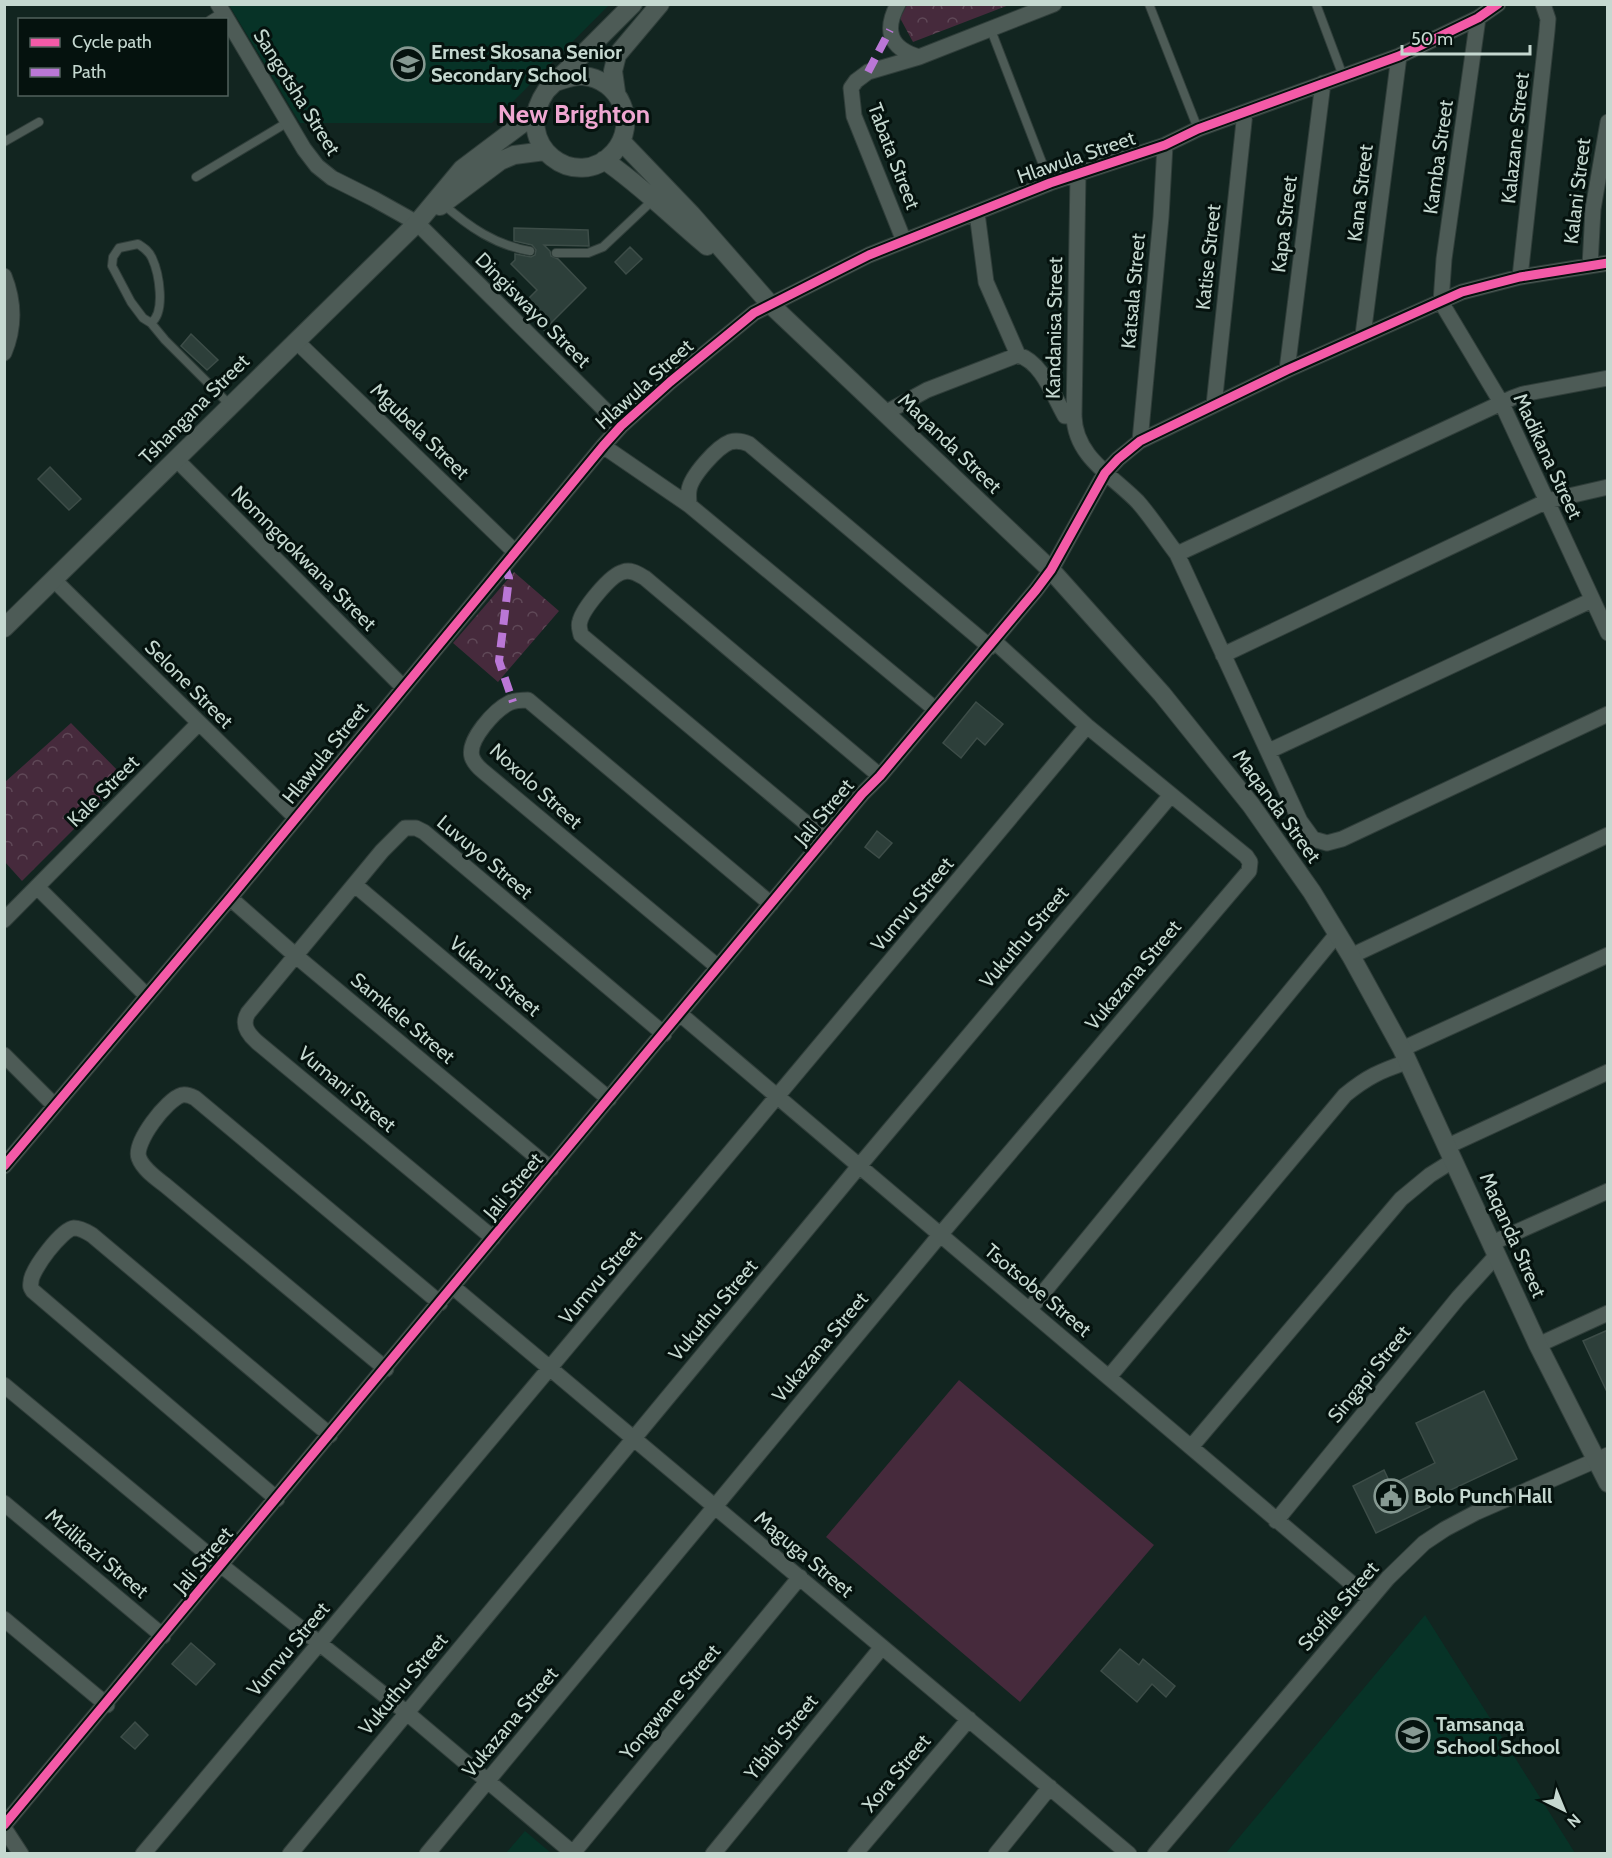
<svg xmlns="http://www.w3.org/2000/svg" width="1612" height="1858" font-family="Cabin,sans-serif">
<defs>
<pattern id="park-crowns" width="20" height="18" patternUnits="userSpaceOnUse" patternTransform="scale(1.5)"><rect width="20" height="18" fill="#462a3c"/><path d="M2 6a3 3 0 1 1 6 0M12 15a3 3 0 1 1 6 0" fill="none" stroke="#5f4857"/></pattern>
</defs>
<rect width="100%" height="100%" fill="#122520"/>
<path fill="#073327" d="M229,5h380l-117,118h-192z
M1425,1615l150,238h-349z
M525,1831l26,22h-45z"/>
<path fill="url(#park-crowns)" d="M907,5h102l-96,37 -13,-24z
M514,572l45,39 -61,71 -45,-39z
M71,723l54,55 -103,103 -17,-19v-80z"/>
<path fill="#462a3c" d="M959,1380l195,165 -134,157 -194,-165z"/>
<path fill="#2d3f3a" stroke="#3d4d48" stroke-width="1.5" d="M514,228l74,2 1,16 -45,-1 6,6 1,5 7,3 28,29 -42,42 -24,-23 17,-17 -26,-26 4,-4v-6l16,3 4,-2 1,-5 -4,-5 -18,-4z
M630,247l12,12 -16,15 -11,-12z
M191,334l27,26 -11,10 -26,-24z
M50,467l31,32 -12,11 -31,-31z
M976,702l27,22 -18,21 -8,-7 -16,20 -18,-15z
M877,831l15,12 -13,15 -14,-11z
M1608,1330v64l-25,-53z
M1484,1391l33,68 -90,42 3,6 -54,26 -23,-47 31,-16 7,15 44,-22 -19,-40z
M191,1643l24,21 -19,21 -24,-21z
M1120,1649l19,16 4,-6 32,27 -9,11 -14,-13 -15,18 -36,-31z
M135,1722l13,13 -13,14 -14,-12z"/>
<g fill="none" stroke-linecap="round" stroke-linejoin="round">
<g stroke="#303e3a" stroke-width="10">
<path id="service" d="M1149,4l49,125
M1316,4l27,72
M210,20l13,-8
M991,30l59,153
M4,142l35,-20
M196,177l92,-55
M443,204c26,23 52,41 87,47
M556,253h32l15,-6 51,-48
M151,323c15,-11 8,-50 1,-65 -3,-7 -8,-10 -14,-14l-19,4 -6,9 -1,9 19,36 12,16 8,5 14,17 65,65"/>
</g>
<g stroke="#303e3a" stroke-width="17">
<path id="minor" d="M218,4l86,145 13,17 15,12 42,21 43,24 204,203
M898,4c-14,26 -9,44 21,53
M1478,18l-34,241 -3,43 61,102 106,229
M1078,174l-4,242c1,41 39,60 64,86 14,16 26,35 39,52l123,267 13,18 14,4 15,-4 266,-125
M977,213l9,69 32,73
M904,241l-50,-125 -3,-28 5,-7 12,-9 51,-15 135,-53
M1590,266l3,-57 15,-87
M4,276c10,25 11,51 0,77
M1520,277l27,-246 1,-12 -5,-15
M1363,335l36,-279
M296,341l219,211
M1287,370l36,-287
M1214,405l31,-293
M885,413l42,-23 91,-35c24,7 35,40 47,61h9
M1140,441l21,-224 4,-72
M603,446l86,59 246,204
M176,459l227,228
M689,505c0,-5 -1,-10 0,-15 2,-14 28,-43 41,-48 7,-2 12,-1 19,2l241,203
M1177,554l335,-156 11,-4 85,-16
M54,580l242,238
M1223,655l324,-154 61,-14
M1269,751l323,-151
M825,839l-244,-204c-1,-5 -3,-9 -1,-14 3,-12 30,-46 43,-49 8,-3 15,2 22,6l235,198
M355,885l254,214
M37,887l110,109
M230,898l66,58 255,213
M4,920l195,-197
M1351,956l257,-121
M718,967l-234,-195c-5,-4 -10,-9 -12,-15 -5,-17 23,-47 37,-54 6,-3 12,-3 19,-3l243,204
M680,1014l690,585
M1402,1049l206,-94
M4,1055l50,50
M1448,1146l160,-74
M4,1166l226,-268 373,-452 18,-20 49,-44 84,-69 115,-58 181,-72 115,-38 33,-16 201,-73 79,-38 20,-14
M493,1238l-236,-196c-9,-8 -16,-17 -9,-29l134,-162 23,-23h11l8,4 240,202
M1492,1243l116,-52
M453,1287l676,567
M1029,1310l308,-376
M1538,1345l70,-32
M386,1369l-221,-184c-9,-7 -22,-16 -26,-27 -6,-15 28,-59 43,-63 5,-1 9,1 13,3l245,205
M1109,1377l236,-282c22,-18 35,-24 62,-33
M4,1385l218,181 185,147 167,141
M1191,1447l210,-248 29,-24 24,-15
M277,1499l-244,-208c-2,-3 -3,-4 -2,-9 0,-12 31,-53 43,-54 7,0 13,4 18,7l238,200
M4,1503l159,133
M1276,1521l182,-223 38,-42
M4,1619l103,86
M4,1825l858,-1031 18,-18 156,-186 15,-20 54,-97 13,-14 22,-18 147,-71 175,-78 58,-15 88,-14
M4,1828l17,26
M573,1853l227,-276
M143,1854l944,-1128
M290,1854l570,-689 311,-370
M427,1854l513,-619 309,-364 1,-9 -4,-6 -159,-130 -93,-85
M713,1854l169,-207
M855,1854l114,-135
M996,1854l54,-67
M1155,1854l233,-276 36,-35 21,-14 32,-17 131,-57"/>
</g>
<g stroke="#303e3a" stroke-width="20">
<path id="tertiary" d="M556,82c9,-3 17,-7 27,-6 37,3 56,47 31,76 -37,42 -105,-7 -68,-61l87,-87
M616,92l-3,-21 4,-16 43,-51
M621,141l71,74 78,89 281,266 111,124 89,111 61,87 39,64 51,93 136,296 70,138
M604,160c37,25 69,58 103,86
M440,206l60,-45 14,-6 31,-4
M4,628l413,-405 45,-54 73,-55"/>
</g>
<use href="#service" stroke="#4d5b56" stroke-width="8"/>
<use href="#minor" stroke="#4d5b56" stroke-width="15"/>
<use href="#tertiary" stroke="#4d5b56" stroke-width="18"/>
<path stroke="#ba77d6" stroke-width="8" stroke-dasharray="15 8" stroke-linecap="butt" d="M868,72l22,-42
M504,565l5,13 -10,83 14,41"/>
<g stroke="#05120e" stroke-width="13">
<path id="cycleway" d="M4,1166l226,-268 373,-452 18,-20 49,-44 84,-69 115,-58 181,-72 115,-38 33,-16 201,-73 79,-38 20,-14
M4,1825l858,-1031 18,-18 156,-186 15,-20 54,-97 13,-14 22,-18 147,-71 175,-78 58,-15 88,-14"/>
</g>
<use href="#cycleway" stroke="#f35aa7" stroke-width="9"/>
</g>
<defs>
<g id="school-ring" transform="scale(1.725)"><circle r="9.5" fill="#05120e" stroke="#869992" stroke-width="1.5"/><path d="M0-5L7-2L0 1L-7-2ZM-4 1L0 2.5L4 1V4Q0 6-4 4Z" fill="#869992"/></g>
<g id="civic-ring" transform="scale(1.725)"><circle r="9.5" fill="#05120e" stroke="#869992" stroke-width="1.5"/><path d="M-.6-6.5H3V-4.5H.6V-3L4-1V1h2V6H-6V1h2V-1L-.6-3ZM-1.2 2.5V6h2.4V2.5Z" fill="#869992"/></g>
</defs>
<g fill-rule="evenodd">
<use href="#school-ring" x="408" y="64"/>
<use href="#civic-ring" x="1391" y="1496"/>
<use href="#school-ring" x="1413" y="1735"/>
</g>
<g text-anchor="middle" stroke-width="6" stroke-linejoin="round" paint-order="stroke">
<g font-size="20" font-weight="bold" fill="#c5d8d0" stroke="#05120e" text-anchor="start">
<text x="431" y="59">Ernest Skosana Senior<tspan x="431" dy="23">Secondary School</tspan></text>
<text x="1414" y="1503">Bolo Punch Hall</text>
<text x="1436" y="1731">Tamsanqa<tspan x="1436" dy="23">School School</tspan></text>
</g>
<g font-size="20" fill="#c5d8d0" stroke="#05120e">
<text transform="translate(297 92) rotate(58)" y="7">Sangotsha Street</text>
<text transform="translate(1515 138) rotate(-84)" y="7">Kalazane Street</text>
<text transform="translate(894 156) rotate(69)" y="7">Tabata Street</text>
<text transform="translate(1076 157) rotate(-19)" y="7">Hlawula Street</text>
<text transform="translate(1438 157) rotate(-82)" y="7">Kamba Street</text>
<text transform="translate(1577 191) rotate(-83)" y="7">Kalani Street</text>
<text transform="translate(1360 193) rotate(-83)" y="7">Kana Street</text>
<text transform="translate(1284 224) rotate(-83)" y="7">Kapa Street</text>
<text transform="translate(1208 257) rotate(-84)" y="7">Katise Street</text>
<text transform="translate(1133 291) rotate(-85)" y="7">Katsala Street</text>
<text transform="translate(533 310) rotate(45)" y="7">Dingiswayo Street</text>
<text transform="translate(1054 328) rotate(-89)" y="7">Kandanisa Street</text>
<text transform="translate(644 384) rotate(-42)" y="7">Hlawula Street</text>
<text transform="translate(194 409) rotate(-45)" y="7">Tshangana Street</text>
<text transform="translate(420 431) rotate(44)" y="7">Mgubela Street</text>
<text transform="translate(950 443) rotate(44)" y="7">Maqanda Street</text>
<text transform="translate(1548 456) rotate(65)" y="7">Madikana Street</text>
<text transform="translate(304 558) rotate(45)" y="7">Nomngqokwana Street</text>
<text transform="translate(189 684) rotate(45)" y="7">Selone Street</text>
<text transform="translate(325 753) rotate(-51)" y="7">Hlawula Street</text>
<text transform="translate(536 786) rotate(42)" y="7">Noxolo Street</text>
<text transform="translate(103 791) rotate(-45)" y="7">Kale Street</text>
<text transform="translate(1277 806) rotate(54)" y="7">Maqanda Street</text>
<text transform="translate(824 812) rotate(-50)" y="7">Jali Street</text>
<text transform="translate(485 857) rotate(40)" y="7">Luvuyo Street</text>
<text transform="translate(912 904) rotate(-50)" y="7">Vumvu Street</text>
<text transform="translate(1024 937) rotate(-50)" y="7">Vukuthu Street</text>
<text transform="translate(1133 975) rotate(-50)" y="7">Vukazana Street</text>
<text transform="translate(495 976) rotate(40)" y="7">Vukani Street</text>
<text transform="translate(403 1018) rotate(40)" y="7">Samkele Street</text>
<text transform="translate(347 1089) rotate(40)" y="7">Vumani Street</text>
<text transform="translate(513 1186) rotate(-50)" y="7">Jali Street</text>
<text transform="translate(1513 1235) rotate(66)" y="7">Maqanda Street</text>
<text transform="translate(600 1277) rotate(-50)" y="7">Vumvu Street</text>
<text transform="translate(1038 1290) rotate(40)" y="7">Tsotsobe Street</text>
<text transform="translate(713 1310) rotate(-50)" y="7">Vukuthu Street</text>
<text transform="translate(820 1347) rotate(-50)" y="7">Vukazana Street</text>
<text transform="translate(1369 1374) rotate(-51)" y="7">Singapi Street</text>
<text transform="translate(97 1553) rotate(40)" y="7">Mzilikazi Street</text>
<text transform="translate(804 1554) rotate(40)" y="7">Maguga Street</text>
<text transform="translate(203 1560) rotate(-50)" y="7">Jali Street</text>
<text transform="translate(1338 1606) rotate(-49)" y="7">Stofile Street</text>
<text transform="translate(288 1649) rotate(-50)" y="7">Vumvu Street</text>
<text transform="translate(403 1684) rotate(-50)" y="7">Vukuthu Street</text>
<text transform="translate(670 1702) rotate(-50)" y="7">Yongwane Street</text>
<text transform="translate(510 1722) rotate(-50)" y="7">Vukazana Street</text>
<text transform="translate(781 1737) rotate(-51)" y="7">Yibibi Street</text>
<text transform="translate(896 1773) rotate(-50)" y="7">Xora Street</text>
</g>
<g font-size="26" font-weight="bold" fill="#efa7d1" stroke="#05120e">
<text x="574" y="123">New Brighton</text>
</g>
</g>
<rect width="1612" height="1858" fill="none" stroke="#c5d8d0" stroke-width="12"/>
<rect x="18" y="18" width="210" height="78" fill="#05120e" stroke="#52615c" stroke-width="1.5"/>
<rect x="30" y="38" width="30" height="9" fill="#f35aa7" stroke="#52615c" stroke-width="1.5"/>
<text x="72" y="48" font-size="18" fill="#c5d8d0">Cycle path</text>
<rect x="30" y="68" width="30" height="9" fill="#ba77d6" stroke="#52615c" stroke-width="1.5"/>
<text x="72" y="78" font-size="18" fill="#c5d8d0">Path</text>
<g transform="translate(1564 1810) rotate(137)" stroke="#05120e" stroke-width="4.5" paint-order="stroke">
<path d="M0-4.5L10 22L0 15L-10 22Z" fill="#c5d8d0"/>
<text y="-9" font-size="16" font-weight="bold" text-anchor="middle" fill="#c5d8d0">N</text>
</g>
<path d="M1402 45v9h128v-9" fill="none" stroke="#c5d8d0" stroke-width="3"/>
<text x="1411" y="45" font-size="18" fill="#c5d8d0" stroke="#05120e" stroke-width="4.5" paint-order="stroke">50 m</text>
</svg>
